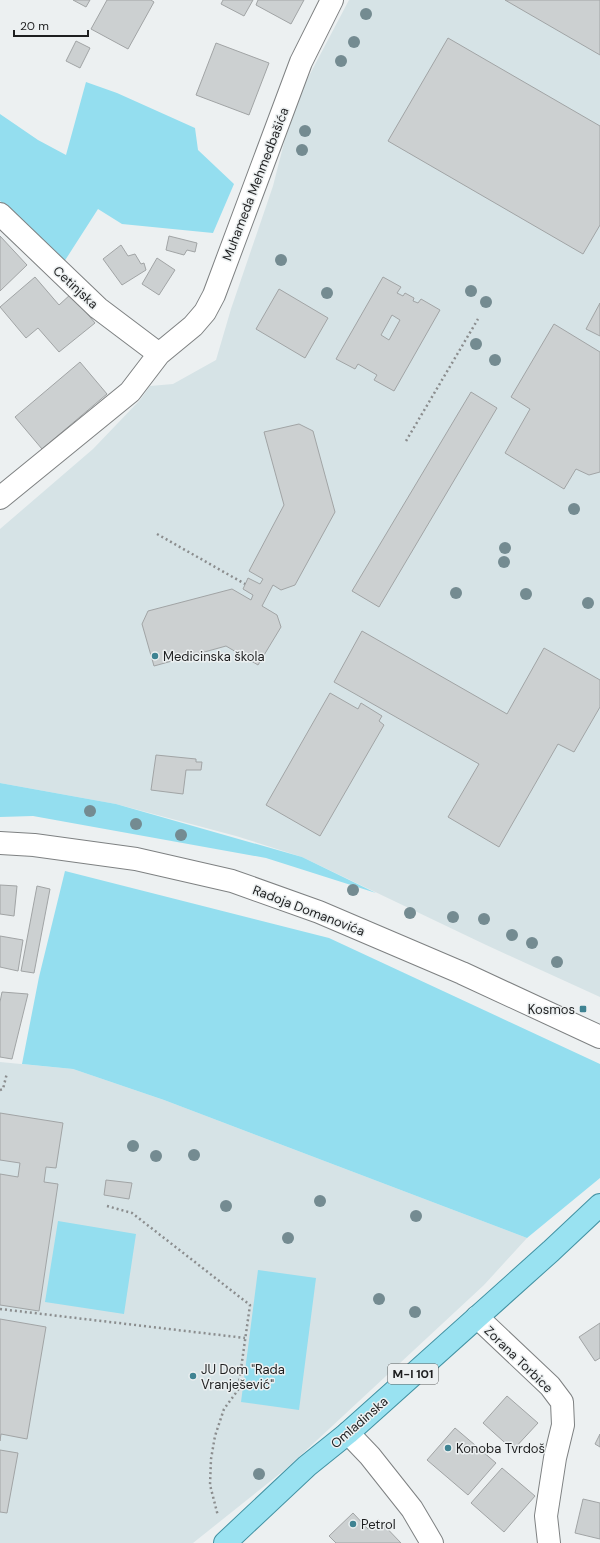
<svg xmlns="http://www.w3.org/2000/svg" width="600" height="1543" font-family="'DM Sans',sans-serif">
<rect width="100%" height="100%" fill="#ecf0f1"/>
<path fill="#d6e3e6" d="M349,0h251v997l-116,-53 -182,-87 -66,-21 -120,-32 -116,-21v-254l93,-80 47,-49 10,-14 23,-2 43,-24 15,-51 42,-123 12,-47 15,-46z
M0,1062l73,7 91,31 363,138 -43,47 -197,183 -94,75h-193z"/>
<path fill="#94deef" d="M86,82l31,11 78,35 3,22 36,34 -21,49 -91,-9 -24,-15 -34,53 -64,-61v-87l38,26 28,15z
M0,783l116,21 186,53 74,36 -110,-35 -233,-42 -33,1z
M65,871l264,67 271,126v114l-73,60 -363,-138 -91,-31 -51,-5 17,-87z
M58,1221l78,13 -12,80 -79,-12z
M258,1270l58,8 -17,132 -58,-8z"/>
<path fill="#ccd0d1" stroke="#a1a4a5" fill-rule="evenodd" d="M73,0h17l-4,7z
M107,0h44l3,2 -26,47 -37,-20z
M223,0h30l-9,16 -23,-12z
M258,0h46l-13,24 -35,-19z
M505,0h95v55z
M448,38l152,88v99l-17,29 -195,-113z
M76,41l14,7 -10,20 -14,-7z
M216,43l53,20 -20,52 -53,-20z
M0,236l27,29 -27,26z
M169,236l28,7 -2,9 -8,-2 -3,5 -18,-5z
M121,245l7,11 7,-2 6,10 3,-1 2,7 -24,15 -19,-26z
M157,258l18,12 -16,25 -17,-11z
M35,277l24,28 12,-11 24,29 -36,29 -21,-24 -12,10 -26,-31z
M383,277l18,10 -4,6 6,3 2,-3 9,5 -1,3 5,2 3,-4 19,11 -46,81 -20,-11 3,-5 -19,-11 -3,5 -19,-10zM392,315l8,5 -11,20 -8,-5z
M279,289l49,29 -23,40 -49,-29z
M600,303v33l-14,-7z
M554,324l46,28v120l-11,3 -13,-6 -12,20 -59,-36 25,-44 -19,-12z
M80,362l27,32 -65,55 -27,-32z
M471,392l26,16 -118,199 -27,-16z
M299,424l14,7 22,81 -40,73 -14,5 -8,-5 -11,21 15,9 4,12 -23,38 -32,-19 -72,20 -12,-42 6,-13 84,-22 19,11 2,-5 -10,-6 5,-11 12,6 3,-5 -14,-8 35,-66 -20,-73z
M362,631l145,83 37,-66 56,32v27l-26,45 -16,-8 -59,103 -51,-30 31,-53 -145,-82z
M330,693l28,16 3,-6 21,13 -3,5 5,4 -64,111 -54,-31z
M156,755l40,4v3h6l-1,8h-15l-3,24 -32,-4z
M0,885l17,1 -3,30 -14,-2z
M37,886l13,3 -16,84 -13,-2z
M0,936l23,4 -5,31 -18,-4z
M2,992l26,2 -16,65 -12,-2v-55z
M0,1113l63,10 -7,45 -10,-1 -2,15 14,2 -19,127 -39,-6v-131l18,3 2,-14 -20,-3z
M106,1180l26,3 -3,16 -25,-4z
M0,1319l46,8 -19,112 -26,-5 -1,7z
M600,1323v35l-5,3 -16,-24z
M507,1396l31,27 -25,27 -30,-27z
M455,1428l41,35 -28,32 -41,-35z
M600,1434v13l-5,-3z
M0,1450l18,3 -11,60 -7,-1z
M502,1468l33,28 -31,36 -33,-29z
M583,1499l17,4v36l-25,-6z
M353,1513l15,16 10,-10 23,24h-65l-7,-7z"/>
<g fill="none" stroke-linecap="round" stroke-linejoin="round">
<g stroke="#7e8182" stroke-width="24">
<path id="minor" d="M0,214l98,94 61,46
M0,498l130,-106 29,-38 34,-28 12,-14 9,-17 87,-233 31,-62
M477,1317l73,69 12,16 1,23 -8,33 -9,58 3,27
M348,1433l22,23 42,53 20,34"/>
</g>
<g stroke="#7e8182" stroke-width="24">
<path id="secondary" d="M0,843l34,2 102,14 96,22 87,31 143,61 138,64"/>
</g>
<g stroke="#4291a2" stroke-width="24">
<path id="primary" d="M225,1543l82,-77 41,-33 203,-182 49,-46"/>
</g>
<path stroke="#8b8d8e" stroke-width="2.5" stroke-dasharray="2 3" stroke-linecap="butt" d="M406,441l72,-122
M157,534l88,50
M0,1090l3,-1 4,-16
M107,1206l25,7 118,92 -12,85 -14,19 -9,27 -4,23 -1,26 8,31
M0,1309l245,29"/>
<use href="#minor" stroke="#fff" stroke-width="22"/>
<use href="#secondary" stroke="#fff" stroke-width="22"/>
<use href="#primary" stroke="#99e2f1" stroke-width="22"/>
</g>
<g fill="#748b91">
<circle cx="366" cy="14" r="6"/>
<circle cx="354" cy="42" r="6"/>
<circle cx="341" cy="61" r="6"/>
<circle cx="305" cy="131" r="6"/>
<circle cx="302" cy="150" r="6"/>
<circle cx="281" cy="260" r="6"/>
<circle cx="471" cy="291" r="6"/>
<circle cx="327" cy="293" r="6"/>
<circle cx="486" cy="302" r="6"/>
<circle cx="476" cy="344" r="6"/>
<circle cx="495" cy="360" r="6"/>
<circle cx="574" cy="509" r="6"/>
<circle cx="505" cy="548" r="6"/>
<circle cx="504" cy="562" r="6"/>
<circle cx="456" cy="593" r="6"/>
<circle cx="526" cy="594" r="6"/>
<circle cx="588" cy="603" r="6"/>
<circle cx="90" cy="811" r="6"/>
<circle cx="136" cy="824" r="6"/>
<circle cx="181" cy="835" r="6"/>
<circle cx="353" cy="890" r="6"/>
<circle cx="410" cy="913" r="6"/>
<circle cx="453" cy="917" r="6"/>
<circle cx="484" cy="919" r="6"/>
<circle cx="512" cy="935" r="6"/>
<circle cx="532" cy="943" r="6"/>
<circle cx="557" cy="962" r="6"/>
<circle cx="133" cy="1146" r="6"/>
<circle cx="194" cy="1155" r="6"/>
<circle cx="156" cy="1156" r="6"/>
<circle cx="320" cy="1201" r="6"/>
<circle cx="226" cy="1206" r="6"/>
<circle cx="416" cy="1216" r="6"/>
<circle cx="288" cy="1238" r="6"/>
<circle cx="379" cy="1299" r="6"/>
<circle cx="415" cy="1312" r="6"/>
<circle cx="259" cy="1474" r="6"/>
</g>
<g fill="#3f8392" stroke="#ecf0f1" stroke-width="1.5">
<circle cx="155" cy="656" r="4"/>
<rect x="579" y="1005" width="8" height="8" rx="2"/>
<circle cx="193" cy="1376" r="4"/>
<circle cx="448" cy="1448" r="4"/>
<circle cx="353" cy="1524" r="4"/>
</g>
<g text-anchor="middle" stroke-width="3" stroke-linejoin="round" paint-order="stroke">
<rect fill="#ecf0f1" stroke="#5c5e5f" stroke-width="1" x="388" y="1364" width="50" height="20" rx="3"/>
<g font-size="12" font-weight="bold" fill="#1e1f20">
<text x="413" y="1378">M-I 101</text>
</g>
<g font-size="13" fill="#1e1f20" stroke="#ecf0f1">
<text transform="translate(255 184) rotate(-69)" y="5">Muhameda Mehmedbašića</text>
<text transform="translate(76 287) rotate(43)" y="5">Cetinjska</text>
<text transform="translate(309 910) rotate(21)" y="5">Radoja Domanovića</text>
<text transform="translate(519 1359) rotate(44)" y="5">Zorana Torbice</text>
<text transform="translate(359 1422) rotate(-41)" y="5">Omladinska</text>
</g>
<g font-size="13" fill="#1e1f20" stroke="#ecf0f1" text-anchor="start">
<text x="163" y="661">Medicinska škola</text>
<text x="575" y="1014" text-anchor="end">Kosmos</text>
<text x="201" y="1374">JU Dom "Rada<tspan x="201" dy="15">Vranješević"</tspan></text>
<text x="456" y="1453">Konoba Tvrdoš</text>
<text x="361" y="1529">Petrol</text>
</g>
</g>
<path d="M14 30v6h74v-6" fill="none" stroke="#1e1f20" stroke-width="2"/>
<text x="20" y="30" font-size="12" fill="#1e1f20" stroke="#ecf0f1" stroke-width="3" paint-order="stroke">20 m</text>
</svg>
